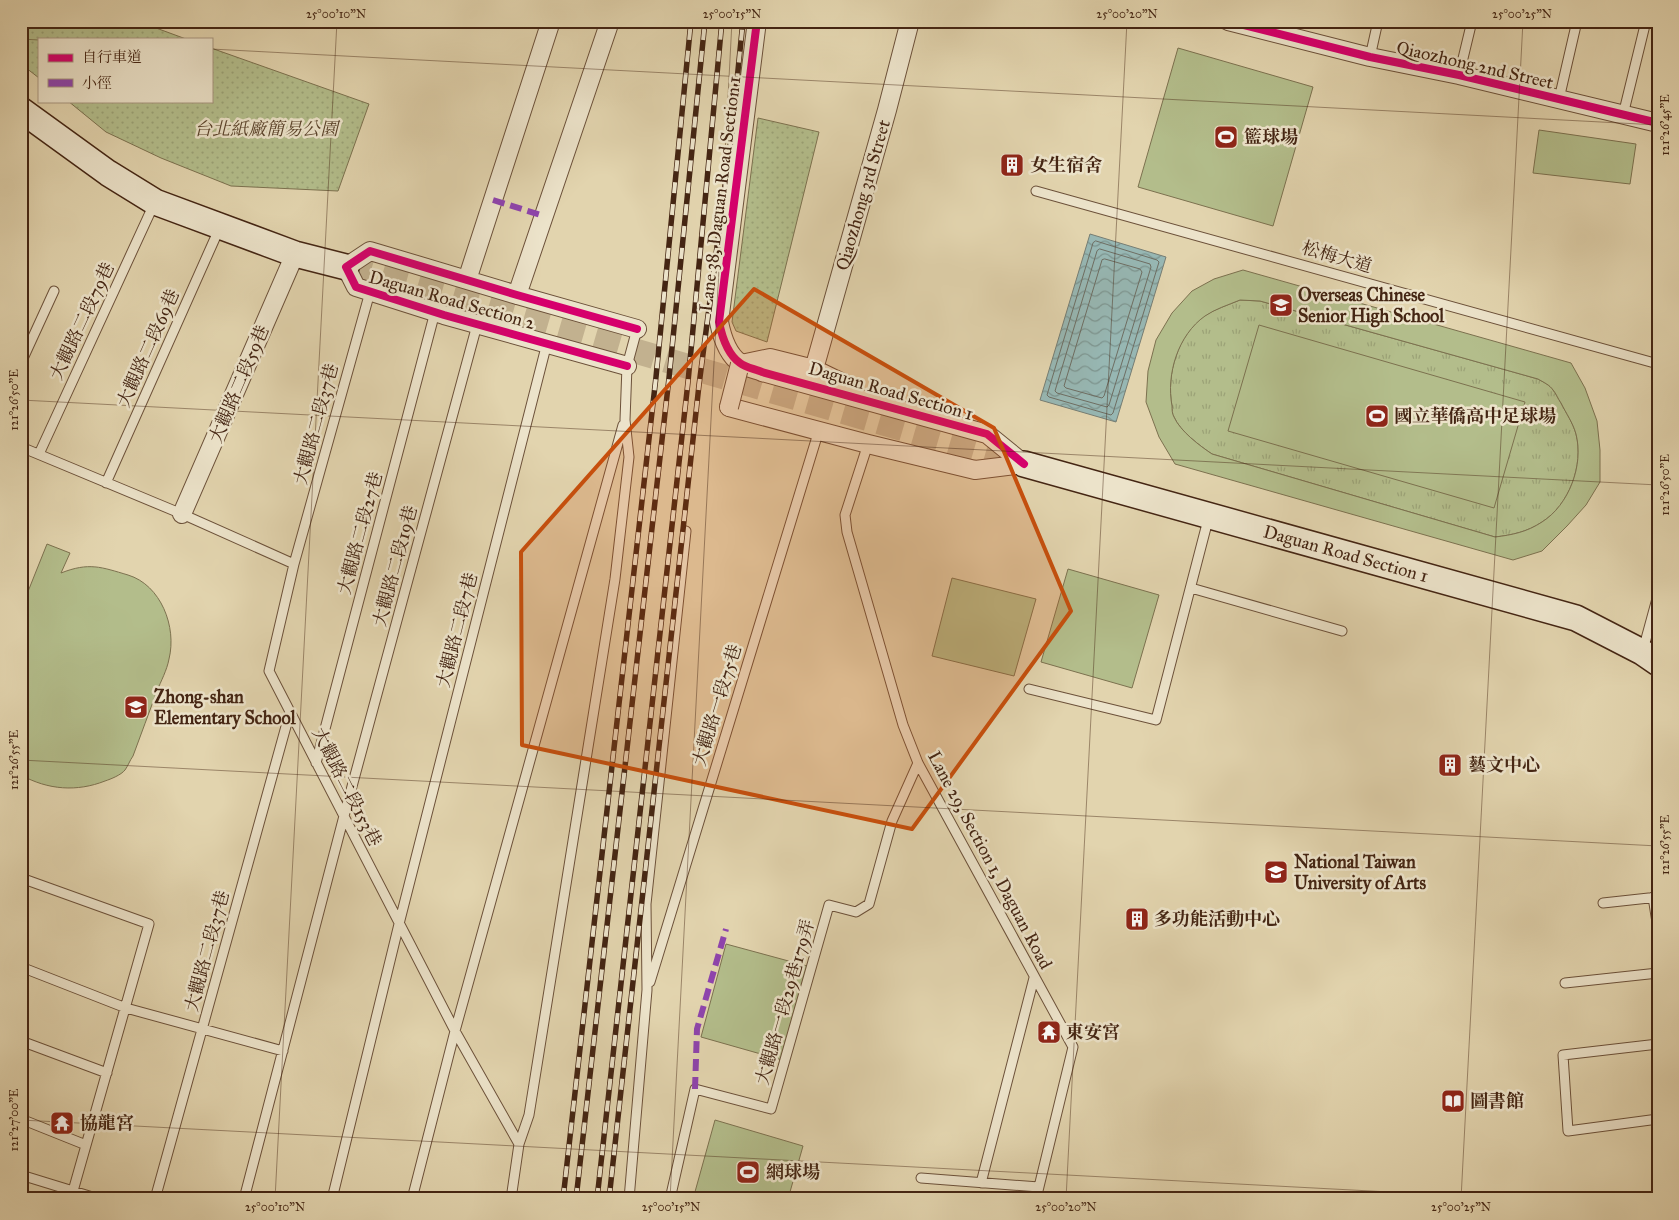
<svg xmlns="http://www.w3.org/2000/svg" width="1679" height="1220" font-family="'IM FELL Great Primer','Noto Serif TC',serif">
<defs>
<pattern id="grass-tufts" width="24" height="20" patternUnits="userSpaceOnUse" patternTransform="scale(1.25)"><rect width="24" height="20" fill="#b3bd8b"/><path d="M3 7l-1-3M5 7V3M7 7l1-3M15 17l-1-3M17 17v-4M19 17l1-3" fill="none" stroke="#9ba277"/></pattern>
<pattern id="park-dots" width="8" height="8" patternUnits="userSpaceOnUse" patternTransform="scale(1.25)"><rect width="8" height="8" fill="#b3bd8b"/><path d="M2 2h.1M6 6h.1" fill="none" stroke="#9ba277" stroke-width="1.8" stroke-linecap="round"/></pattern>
<pattern id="water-waves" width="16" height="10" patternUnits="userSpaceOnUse" patternTransform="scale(1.25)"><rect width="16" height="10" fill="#97b7b3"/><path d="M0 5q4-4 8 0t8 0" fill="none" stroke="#7d9590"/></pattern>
</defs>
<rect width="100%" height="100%" fill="#e2d4ae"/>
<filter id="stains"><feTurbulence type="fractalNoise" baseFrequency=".004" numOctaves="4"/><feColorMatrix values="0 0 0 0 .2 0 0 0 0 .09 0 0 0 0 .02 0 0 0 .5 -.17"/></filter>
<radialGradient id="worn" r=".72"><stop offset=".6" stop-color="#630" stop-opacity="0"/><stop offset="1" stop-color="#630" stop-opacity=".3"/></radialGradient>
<path fill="url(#grass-tufts)" stroke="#7c714f" d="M1240,300l20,1 278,78c5,3 12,6 15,11 3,3 5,9 8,13 5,10 12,20 15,31 8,31 -7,71 -34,88 -15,10 -30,13 -47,15l-283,-83c-12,-8 -32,-23 -38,-37 -2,-3 -2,-8 -2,-11 -6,-32 6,-71 32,-90 11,-7 24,-11 36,-16z"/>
<path fill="url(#park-dots)" stroke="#7c714f" d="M21,21h116l49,18h-147v39l-18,-14z
M211,48l158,56 -31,87 -107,-5 -70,-28 -55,-26 -38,-31h143z
M758,118l61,14 -52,210 -31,-11 -4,-9z"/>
<path fill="#b3bd8b" stroke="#7c714f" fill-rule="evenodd" d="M1178,48l135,39 -40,139 -135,-39z
M1539,130l97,14 -6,40 -97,-11z
M1243,270l328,93 14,25 12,33 3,29v32l-14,23 -19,21 -25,25 -29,9 -338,-96 -16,-27 -13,-35 2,-31 8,-31 16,-27 20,-22 22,-12zM1240,300l20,1 278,78c5,3 12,6 15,11 3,3 5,9 8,13 5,10 12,20 15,31 8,31 -7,71 -34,88 -15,10 -30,13 -47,15l-283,-83c-12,-8 -32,-23 -38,-37 -2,-3 -2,-8 -2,-11 -6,-32 6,-71 33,-90 10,-7 23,-11 35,-16z
M1259,325l266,77 -31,106 -266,-77z
M47,544l23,9 -9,20c28,-11 40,-6 67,2 33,10 49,52 41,84 -2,11 -8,22 -12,32 -8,22 -16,43 -24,65 -3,4 -5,10 -8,14 -4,5 -14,9 -20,11 -28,11 -57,9 -84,-6v-166z
M1068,569l91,26 -27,93 -91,-26z
M952,578l84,21 -22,77 -82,-20z
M726,944l81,22 -25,94 -81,-23z
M715,1120l88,26 -15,53h-95z"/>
<path fill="url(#water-waves)" stroke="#767d73" d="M1090,234l76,23 -50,165 -76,-22z"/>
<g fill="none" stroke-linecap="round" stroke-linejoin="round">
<path stroke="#6e6e63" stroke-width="1" d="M1096,241l61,19 2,2 -46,151 -2,2 -62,-18 -2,-2 46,-152z
M1100,249l50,15 1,3 -42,138 -2,2 -50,-14 -2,-2 42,-140z
M1105,259l35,10 2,3 -38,124 -2,2 -36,-10 -2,-2 38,-126z"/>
<path stroke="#c2b18f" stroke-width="25" stroke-dasharray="25 12" stroke-linecap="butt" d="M346,267l678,197"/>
<g stroke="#6c513a" stroke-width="11">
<path id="lane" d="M1370,57l8,-36
M1459,75l13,-54
M1559,99l18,-78
M1623,115l23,-94
M1036,191l622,173
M21,363l33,-72
M868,444l-23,71 2,17 56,193 15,38 155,284 -37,152
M21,447l161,67 112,50 -25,107 186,360 64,113
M39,454l115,-250
M106,483l114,-256
M294,564l76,-272
M1191,588l151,43
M1643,650l15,-55
M1029,689l127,31 53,-204
M316,763l119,-451
M21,878l128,46 -76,267
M1653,897l5,32
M1603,903l55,-6
M21,967l105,41 157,43
M650,982l169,-552
M1565,983l93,-10
M21,1041l86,32
M1658,1044l-95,11 5,76 90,-12
M21,1119l65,26
M21,1175l78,24
M921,1178l118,9
M981,1183l53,-205
M155,1199l135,-487
M244,1199l100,-383 133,-491
M332,1199l67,-275 148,-581
M412,1199l43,-168 168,-606
M511,1199l8,-55 10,-29 86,-536 14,-122 -4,-37 2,-54 10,-37
M629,1199l18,-209 -1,-86 40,-373
M670,1199l25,-110 76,20 58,-204 27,7 13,-8 23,-83 26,-58"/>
</g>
<g stroke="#6c513a" stroke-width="20">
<path id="street" d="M757,21l-38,301c3,15 8,32 21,41 6,5 16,6 22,9l225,62 37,30
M1228,21l142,36 89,18 199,48
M467,280l84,-259
M517,295l93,-274
M741,364l29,-6 44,11 37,18
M627,366l-183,-51 -88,-28 -10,-20 24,-16 147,44 120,34
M814,369l73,-259 23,-89
M729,407l139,37 107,26 49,-6
M182,514l113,-260"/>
</g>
<g stroke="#442513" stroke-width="28">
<g id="secondary">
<path d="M21,110l87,63 47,29 140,52 51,13"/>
<path id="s1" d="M1024,464l552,154 66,34 16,11"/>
</g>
</g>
<use href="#lane" stroke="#ece3ca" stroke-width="9"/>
<use href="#street" stroke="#ece3ca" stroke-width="18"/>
<use href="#secondary" stroke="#ece3ca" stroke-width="25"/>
<g stroke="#442513" stroke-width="5.5">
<path id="rail" d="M563,1199l93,-822 35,-356
M576,1199l93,-821 36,-357
M597,1199l91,-817 34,-361
M609,1199l90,-814 32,-246 12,-118"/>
</g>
<use href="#rail" stroke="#ece3ca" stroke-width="4" stroke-dasharray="11" stroke-linecap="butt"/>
<g stroke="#6c513a" stroke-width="20" stroke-linecap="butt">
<path id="street-bridge" d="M729,407l11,-43"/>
</g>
<use href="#street-bridge" stroke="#ece3ca" stroke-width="18"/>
<path stroke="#8e44ad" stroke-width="6" stroke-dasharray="12 6" stroke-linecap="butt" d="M493,200l51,16
M695,1089l2,-60 29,-100"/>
<g stroke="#ece3ca" stroke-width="11">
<path id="cycleway" d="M757,21l-38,301c3,15 8,32 21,41 6,5 16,6 22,9l225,62 37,30
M1228,21l142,36 89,18 199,48
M627,366l-183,-51 -88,-28 -10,-20 24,-16 147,44 120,34"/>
</g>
<use href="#cycleway" stroke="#d6006c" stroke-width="8"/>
</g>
<path fill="#c74f0d" fill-opacity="0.2" stroke="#c74f0d" stroke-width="4" stroke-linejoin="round" d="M754,289l240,139 77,183 -159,218 -390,-84 -1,-193z"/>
<path fill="none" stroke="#442513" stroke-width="1" stroke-opacity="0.45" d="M21,39l18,1M211,49l1447,76M21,400l1637,85M21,760l1637,86M21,1120l1502,79M275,1199l62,-1178M670,1199l62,-1178M1066,1199l61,-1178M1461,1199l62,-1178"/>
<defs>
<g id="stadium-square" transform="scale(1.25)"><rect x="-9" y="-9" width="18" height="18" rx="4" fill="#8f2418" stroke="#ece3ca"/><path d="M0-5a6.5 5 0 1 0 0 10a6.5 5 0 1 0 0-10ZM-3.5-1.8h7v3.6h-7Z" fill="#fff"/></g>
<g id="building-square" transform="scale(1.25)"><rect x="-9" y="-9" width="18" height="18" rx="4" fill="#8f2418" stroke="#ece3ca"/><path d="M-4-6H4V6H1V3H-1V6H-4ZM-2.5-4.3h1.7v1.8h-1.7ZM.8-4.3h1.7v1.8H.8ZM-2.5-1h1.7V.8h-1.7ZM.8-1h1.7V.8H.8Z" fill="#fff"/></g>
<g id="school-square" transform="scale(1.25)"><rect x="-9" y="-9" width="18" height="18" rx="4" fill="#8f2418" stroke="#ece3ca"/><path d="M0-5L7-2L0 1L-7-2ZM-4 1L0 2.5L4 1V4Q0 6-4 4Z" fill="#fff"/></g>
<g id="university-square" transform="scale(1.25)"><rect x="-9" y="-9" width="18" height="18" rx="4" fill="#8f2418" stroke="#ece3ca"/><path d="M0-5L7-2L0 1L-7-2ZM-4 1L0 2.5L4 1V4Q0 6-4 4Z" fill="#fff"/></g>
<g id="temple-square" transform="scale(1.25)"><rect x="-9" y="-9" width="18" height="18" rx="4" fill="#8f2418" stroke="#ece3ca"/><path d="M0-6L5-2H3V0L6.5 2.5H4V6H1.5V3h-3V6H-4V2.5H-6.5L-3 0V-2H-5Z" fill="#fff"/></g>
<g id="library-square" transform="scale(1.25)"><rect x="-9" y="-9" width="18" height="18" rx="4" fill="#8f2418" stroke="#ece3ca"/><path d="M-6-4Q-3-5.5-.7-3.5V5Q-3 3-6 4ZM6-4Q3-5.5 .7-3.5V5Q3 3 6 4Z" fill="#fff"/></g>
</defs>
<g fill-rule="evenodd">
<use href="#stadium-square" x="1226" y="137"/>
<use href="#building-square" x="1012" y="165"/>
<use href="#school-square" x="1281" y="305"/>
<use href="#stadium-square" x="1377" y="416"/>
<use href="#school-square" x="136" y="707"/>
<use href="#building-square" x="1450" y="765"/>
<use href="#university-square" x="1276" y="872"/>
<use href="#building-square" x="1137" y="919"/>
<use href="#temple-square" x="1049" y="1032"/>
<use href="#library-square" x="1453" y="1101"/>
<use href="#temple-square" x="62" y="1123"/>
<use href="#stadium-square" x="748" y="1172"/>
</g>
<g text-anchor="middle" stroke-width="5" stroke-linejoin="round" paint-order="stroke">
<g font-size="18" fill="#442513" stroke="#ece3ca">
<text transform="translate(1475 65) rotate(13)" y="6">Qiaozhong 2nd Street</text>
<text transform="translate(720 194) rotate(-83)" y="6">Lane 38, Daguan Road Section 1</text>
<text transform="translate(863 195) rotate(-74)" y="6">Qiaozhong 3rd Street</text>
<text transform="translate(1337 257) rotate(16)" y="6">松梅大道</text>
<text transform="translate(452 300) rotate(16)" y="6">Daguan Road Section 2</text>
<text transform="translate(82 321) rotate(-65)" y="6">大觀路二段79巷</text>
<text transform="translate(148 348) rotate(-66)" y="6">大觀路二段69巷</text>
<text transform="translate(239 384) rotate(-67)" y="6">大觀路二段59巷</text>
<text transform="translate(891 391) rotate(16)" y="6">Daguan Road Section 1</text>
<text transform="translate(316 424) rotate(-75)" y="6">大觀路二段37巷</text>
<text transform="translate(360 533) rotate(-75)" y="6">大觀路二段27巷</text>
<text dy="6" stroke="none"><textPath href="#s1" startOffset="334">Daguan Road Section 1</textPath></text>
<text transform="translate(395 566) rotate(-75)" y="6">大觀路二段19巷</text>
<text transform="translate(457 630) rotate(-76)" y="6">大觀路二段7巷</text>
<text transform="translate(717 705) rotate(-73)" y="6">大觀路一段75巷</text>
<text transform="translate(347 787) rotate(63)" y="6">大觀路二段153巷</text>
<text transform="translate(990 860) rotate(62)" y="6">Lane 29, Section 1, Daguan Road</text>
<text transform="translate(207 951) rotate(-75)" y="6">大觀路二段37巷</text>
<text transform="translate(785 1002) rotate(-74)" y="6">大觀路一段29巷179弄</text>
</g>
<g font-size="18" font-style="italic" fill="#5a432b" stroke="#ece3ca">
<text x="266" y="135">台北紙廠簡易公園</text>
</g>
<g font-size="18" font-weight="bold" fill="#442513" stroke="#ece3ca" text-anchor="start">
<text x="1244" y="143">籃球場</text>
<text x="1030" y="171">女生宿舍</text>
<text x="1298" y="301">Overseas Chinese<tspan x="1298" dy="21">Senior High School</tspan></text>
<text x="1394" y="422">國立華僑高中足球場</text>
<text x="154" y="703">Zhong-shan<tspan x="154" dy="21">Elementary School</tspan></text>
<text x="1468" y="771">藝文中心</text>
<text x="1294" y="868">National Taiwan<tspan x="1294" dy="21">University of Arts</tspan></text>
<text x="1154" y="925">多功能活動中心</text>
<text x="1066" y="1038">東安宮</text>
<text x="1470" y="1107">圖書館</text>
<text x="80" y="1129">協龍宮</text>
<text x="766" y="1178">網球場</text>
</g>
</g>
<rect width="1679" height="1220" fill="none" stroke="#e2d4ae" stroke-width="55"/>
<rect x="38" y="38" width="175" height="65" fill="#ece3ca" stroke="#a99781"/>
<rect x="48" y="54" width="25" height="8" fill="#d6006c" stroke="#a99781"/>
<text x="82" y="62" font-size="15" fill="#442513">自行車道</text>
<rect x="48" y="79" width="25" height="8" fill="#8e44ad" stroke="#a99781"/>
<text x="82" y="88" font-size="15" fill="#442513">小徑</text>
<rect x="28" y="28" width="1624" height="1164" fill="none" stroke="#442513" stroke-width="2"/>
<g font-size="12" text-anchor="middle" fill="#442513">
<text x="336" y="18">25°00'10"N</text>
<text x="732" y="18">25°00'15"N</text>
<text x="1127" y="18">25°00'20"N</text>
<text x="1522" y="18">25°00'25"N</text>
<text transform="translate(1665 125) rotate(-90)" y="4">121°26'45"E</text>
<text transform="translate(14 400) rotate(-90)" y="4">121°26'50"E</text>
<text transform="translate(1665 485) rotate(-90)" y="4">121°26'50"E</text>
<text transform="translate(14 760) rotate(-90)" y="4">121°26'55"E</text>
<text transform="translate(1665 845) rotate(-90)" y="4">121°26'55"E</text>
<text transform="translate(14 1120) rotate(-90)" y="4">121°27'00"E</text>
<text x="275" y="1211">25°00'10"N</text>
<text x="671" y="1211">25°00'15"N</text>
<text x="1066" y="1211">25°00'20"N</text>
<text x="1461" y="1211">25°00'25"N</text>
</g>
<rect width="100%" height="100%" filter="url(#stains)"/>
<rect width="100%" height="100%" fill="url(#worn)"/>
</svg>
